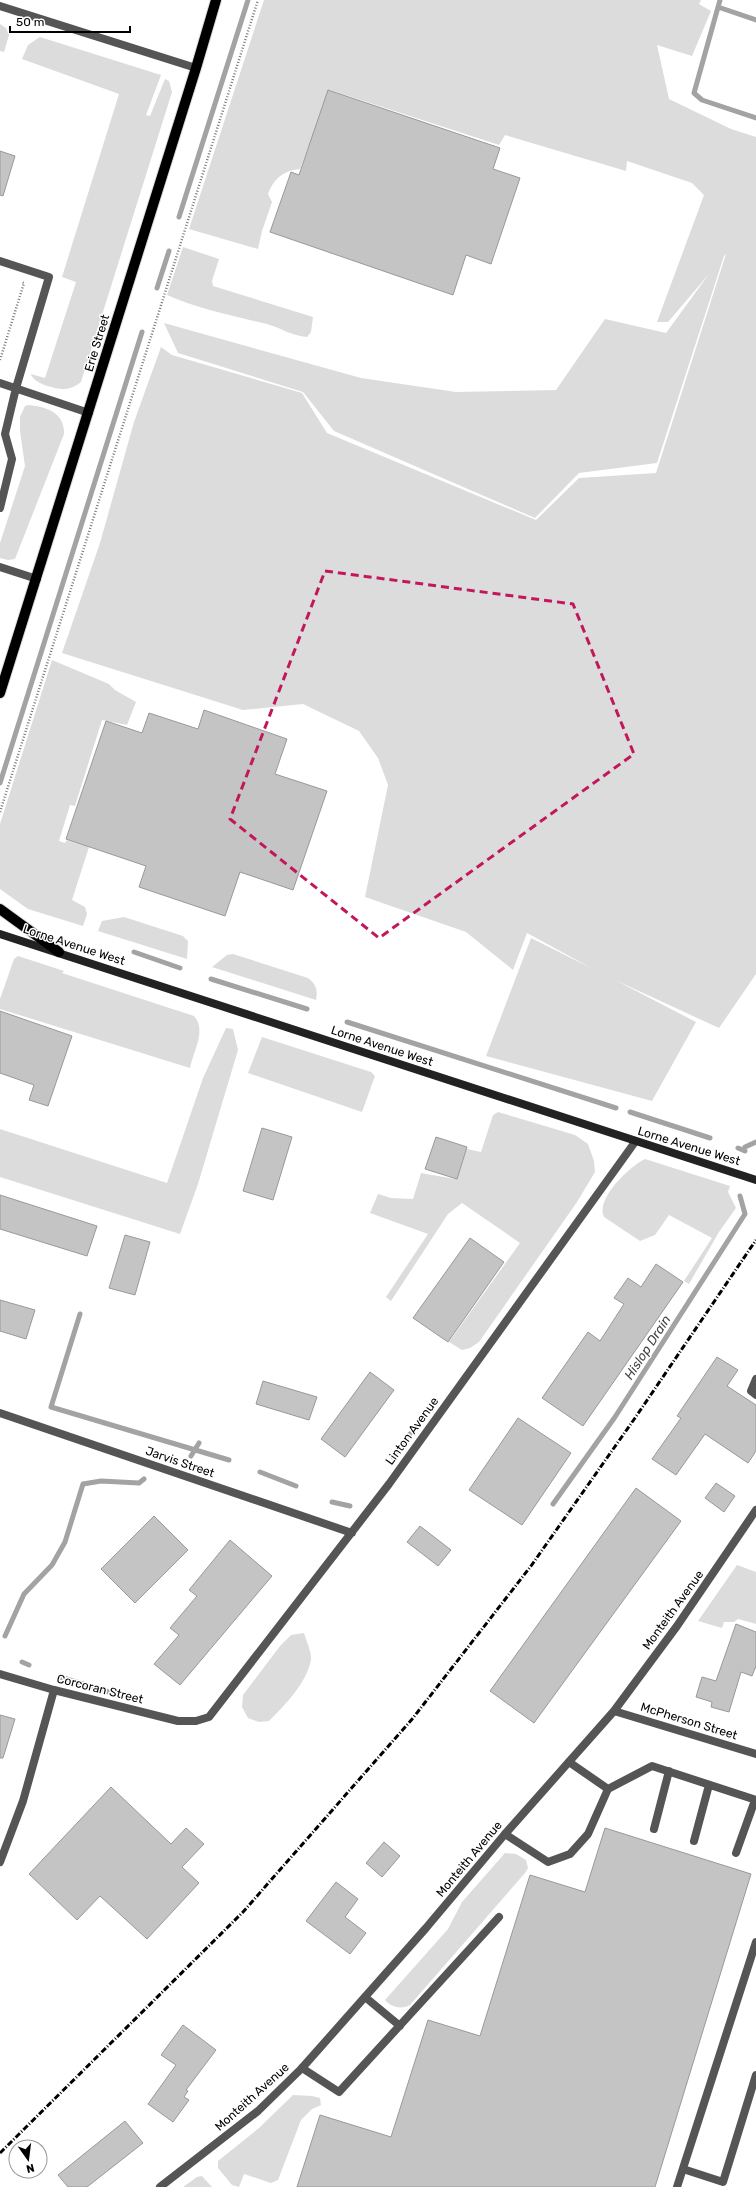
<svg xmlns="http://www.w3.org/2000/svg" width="756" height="2187" font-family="Rubik,sans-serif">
<rect width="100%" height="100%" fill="#fff"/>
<path fill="#dcdcdc" d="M264,0h437l-2,4 12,7 -19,45 -35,-11 12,54 62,30 25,8v837l-37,54 -104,-48 81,42 -44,79 -166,-45 45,-118 62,31 -66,-36 -14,37 -47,-38 -101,-35 23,-112 -10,-27 -19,-27 -56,-27 -60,6 -181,-57 38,-110 34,-121 27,-75 11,8 130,38 25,40 209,87 43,-42 77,-5 70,-219 -2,2 -67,207 -78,10 -44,45 -201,-87 -31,-39 -125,-39 -14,-30 197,55 95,14 100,-2 49,-71 61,14 43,-59 -41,48h-11l47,-127 -12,-12 -65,-22 -1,10 -121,-36 -6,10 -169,-55 -30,79c-16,1 -27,10 -32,25l4,8 -10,29 -4,18 -69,-20z
M0,24l6,4 3,7 -5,17 -4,-1z
M40,37l121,38 -15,40 4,1 15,-37 4,2 3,11 -91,290c-5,4 -11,7 -17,7 -10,0 -31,-6 -33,-15l14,4 31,-96 -14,-5 57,-183 -97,-35 6,-14z
M183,247l36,12 -7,22 1,5 100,31 -2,15 -4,5c-15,-1 -26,-9 -40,-13 -34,-8 -68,-15 -100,-29z
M29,405c18,2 36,8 35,29l-49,125 -7,1 -8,-2v-15l25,-77 -5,-35v-14l5,-11z
M52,660l57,24 6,6 21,12 -9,23 -25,-5 -27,86 -5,-1 -11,36 6,2 2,-3 22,7 -17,53 13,7 2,7 -4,12 -55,-17 -28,-20v-65z
M124,917l59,19 5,5 -1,18 -89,-28 4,-10z
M233,954l75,24c8,6 10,12 8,22l-104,-33 15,-12z
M18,956l46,15 -2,2 132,43c13,14 -1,36 -4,52l-190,-59v-10l14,-40z
M226,1028l7,1 5,21 -40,134 -18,50 -180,-57v-48l167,54 36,-105z
M262,1037l109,35 4,4 -13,36 -114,-39z
M498,1112l77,23 13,9 6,17 1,11 -18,30 -98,140 -9,6 -8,2 -13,-8 71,-99 -58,-40 -14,11 -57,87 -5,-4 42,-63 -58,-21 8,-19 13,4 22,1 8,-26 34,6 12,-30 14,3 12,-37z
M645,1159l85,27 -2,6 8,16 -17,24 -30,52 -5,-3 28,-43 -43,-23 -14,20 -15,6 -36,-24c-9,-18 26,-51 41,-58z
M737,1565l19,7v52l-18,-5 -4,3h-10l-2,6 -24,-7z
M304,1633c2,7 8,20 7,27 -5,24 -26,45 -42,61l-10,1 -11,-4 -6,-11 1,-12 37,-49 11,-11z
M505,1853l11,1 10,6 2,8 -3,5 -115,132c-9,5 -19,2 -25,-5l63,-71 14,-27z
M293,2095l19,1 8,2 1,7 -9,4 -11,11 -23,60 -7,3 -27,-9 -5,13 -7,-2 -14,-17v-7l41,-33z
M202,2176l10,11h-29l14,-10z"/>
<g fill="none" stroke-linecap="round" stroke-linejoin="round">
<path stroke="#a3a3a3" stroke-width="5" d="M720,0l-26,93 8,7 54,18
M718,7l38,13
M179,217l69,-217
M157,288l12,-37
M0,783l142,-451
M134,952l46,16
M211,979l96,30
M347,1022l269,86
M630,1112l80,26
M745,1147l11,-5
M738,1148l7,3
M80,1314l-29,93 178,53
M191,1456l8,-13
M393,1457l17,-23
M260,1472l36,14
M332,1502l18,4
M553,1504l62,-87 130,-203 -5,-18
M5,1636l19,-42 28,-29 13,-23 18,-58 18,-3 38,2 5,-4
M22,1662l7,3
M60,1677l49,15"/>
</g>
<path fill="#c4c4c4" stroke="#999" d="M328,90l172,58 -7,21 27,9 -29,86 -25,-9 -13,40 -183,-63 21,-60 8,3z
M0,151l15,5 -12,40 -3,-1z
M204,710l83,29 -12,35 52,17 -34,99 -53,-18 -15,44 -86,-29 7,-21 -80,-27 40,-118 36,12 7,-20 49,16z
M0,1011l72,25 -24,70 -19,-6 5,-15 -34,-12z
M262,1128l30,9 -19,63 -30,-9z
M436,1137l31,10 -10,32 -32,-10z
M0,1195l97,31 -10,30 -87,-27z
M125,1235l25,7 -15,53 -26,-7z
M470,1238l34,24 -56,80 -35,-24z
M656,1264l27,18 -100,144 -41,-28 46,-66 12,9 24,-37 -10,-6 14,-20 13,9z
M0,1300l35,10 -9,29 -26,-8z
M717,1357l21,13 -11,16 29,19v46l-8,12 -43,-29 -29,41 -24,-16 29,-41 -4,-2z
M370,1372l24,18 -49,67 -24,-18z
M263,1381l54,16 -8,23 -53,-16z
M518,1418l53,35 -49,72 -53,-35z
M716,1483l19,13 -11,16 -19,-14z
M636,1488l45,33 -147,202 -44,-32z
M154,1516l34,34 -53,53 -34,-34z
M420,1526l31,24 -13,16 -31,-24z
M230,1540l42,36 -92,109 -26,-21 25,-29 -9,-7 27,-32 -8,-6z
M736,1624l20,8v34l-4,10 -11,-4 -12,40 -18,-5 1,-5 -16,-5 6,-20 14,4z
M0,1715l15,4 -12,39h-3z
M111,1787l60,57 15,-16 18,16 -22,23 17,16 -52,56 -47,-43 -23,24 -48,-46z
M605,1828l146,46 -96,313h-358l23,-72 71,22 37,-117 52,16 50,-161 55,17z
M384,1842l16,14 -18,21 -16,-14z
M336,1882l22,17 -13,18 21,16 -16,21 -44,-33z
M183,2025l33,25 -30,40 2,1 -4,6 5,3 -16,22 -25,-18 28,-39 -15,-10z
M125,2121l18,22 -56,44h-19l-10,-12z"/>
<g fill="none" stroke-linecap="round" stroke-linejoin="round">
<g stroke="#dbdbdb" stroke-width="12">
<path id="primary" d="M0,693l196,-625 20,-68
M0,909l59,43"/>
</g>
<path stroke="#777" stroke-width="2.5" stroke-dasharray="1 2" stroke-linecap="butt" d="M0,360l24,-77 -3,-1
M0,812l258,-812"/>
<path stroke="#555" stroke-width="8" d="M0,6l196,62
M0,261l49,16 -33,111 -11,46 7,25 -12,49
M0,383l89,30
M0,567l37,12
M756,1379l-5,12 5,4
M569,1762l39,27 44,-23 104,34
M654,1829l15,-58
M505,1834l43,28 22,-8 18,-20 20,-45
M694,1841l15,-56
M736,1853l19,-53
M0,1862l23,-61 31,-111
M365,1997l35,29
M302,2068l37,24 160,-175
M683,2169l40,13 33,-107
M677,2187l79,-245"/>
<path stroke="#555" stroke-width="8" d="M0,1413l352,120
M0,1674l54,16 124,31h18l13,-4 180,-233 246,-342
M614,1711l142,43
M160,2187l98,-76 44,-43 124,-140 79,-94 109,-123 63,-85 79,-116"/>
<path stroke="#222" stroke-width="8" d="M0,934l756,246"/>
<use href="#primary" stroke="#000" stroke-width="10"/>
<path stroke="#000" stroke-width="3" stroke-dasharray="6 2 1 2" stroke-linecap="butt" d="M0,2153l243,-241 170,-194 118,-152 104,-148 121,-178"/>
</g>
<path fill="none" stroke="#c2185b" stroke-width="3" stroke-dasharray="8 5" stroke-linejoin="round" d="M325,571l248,33 61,150 -255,184 -149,-119z"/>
<g text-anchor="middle" stroke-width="3" stroke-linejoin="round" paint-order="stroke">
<g font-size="12" fill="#000" stroke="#fff">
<text transform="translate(97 343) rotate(-73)" y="4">Erie Street</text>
<text transform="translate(74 945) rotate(18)" y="4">Lorne Avenue West</text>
<text transform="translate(382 1046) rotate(18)" y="4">Lorne Avenue West</text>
<text transform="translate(689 1146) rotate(17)" y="4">Lorne Avenue West</text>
<text transform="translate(412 1431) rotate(-54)" y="4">Linton Avenue</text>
<text transform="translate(180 1462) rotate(19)" y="4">Jarvis Street</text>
<text transform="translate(673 1610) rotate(-54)" y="4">Monteith Avenue</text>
<text transform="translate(100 1689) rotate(14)" y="4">Corcoran Street</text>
<text transform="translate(689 1721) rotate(17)" y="4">McPherson Street</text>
<text transform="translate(469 1859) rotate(-50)" y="4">Monteith Avenue</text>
<text transform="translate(252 2097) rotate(-42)" y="4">Monteith Avenue</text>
</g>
<g font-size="13" font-style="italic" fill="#444" stroke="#fff">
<text transform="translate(647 1347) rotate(-57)" y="5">Hislop Drain</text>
</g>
</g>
<g transform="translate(28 2159) rotate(166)"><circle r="19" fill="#ffffff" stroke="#999999"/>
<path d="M0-3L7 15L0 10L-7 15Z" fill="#000000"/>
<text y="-6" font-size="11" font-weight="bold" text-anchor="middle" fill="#000000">N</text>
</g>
<path d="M10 26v6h120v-6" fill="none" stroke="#000000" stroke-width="2"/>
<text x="16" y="26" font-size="12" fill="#000000" stroke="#ffffff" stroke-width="3" paint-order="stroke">50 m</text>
</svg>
